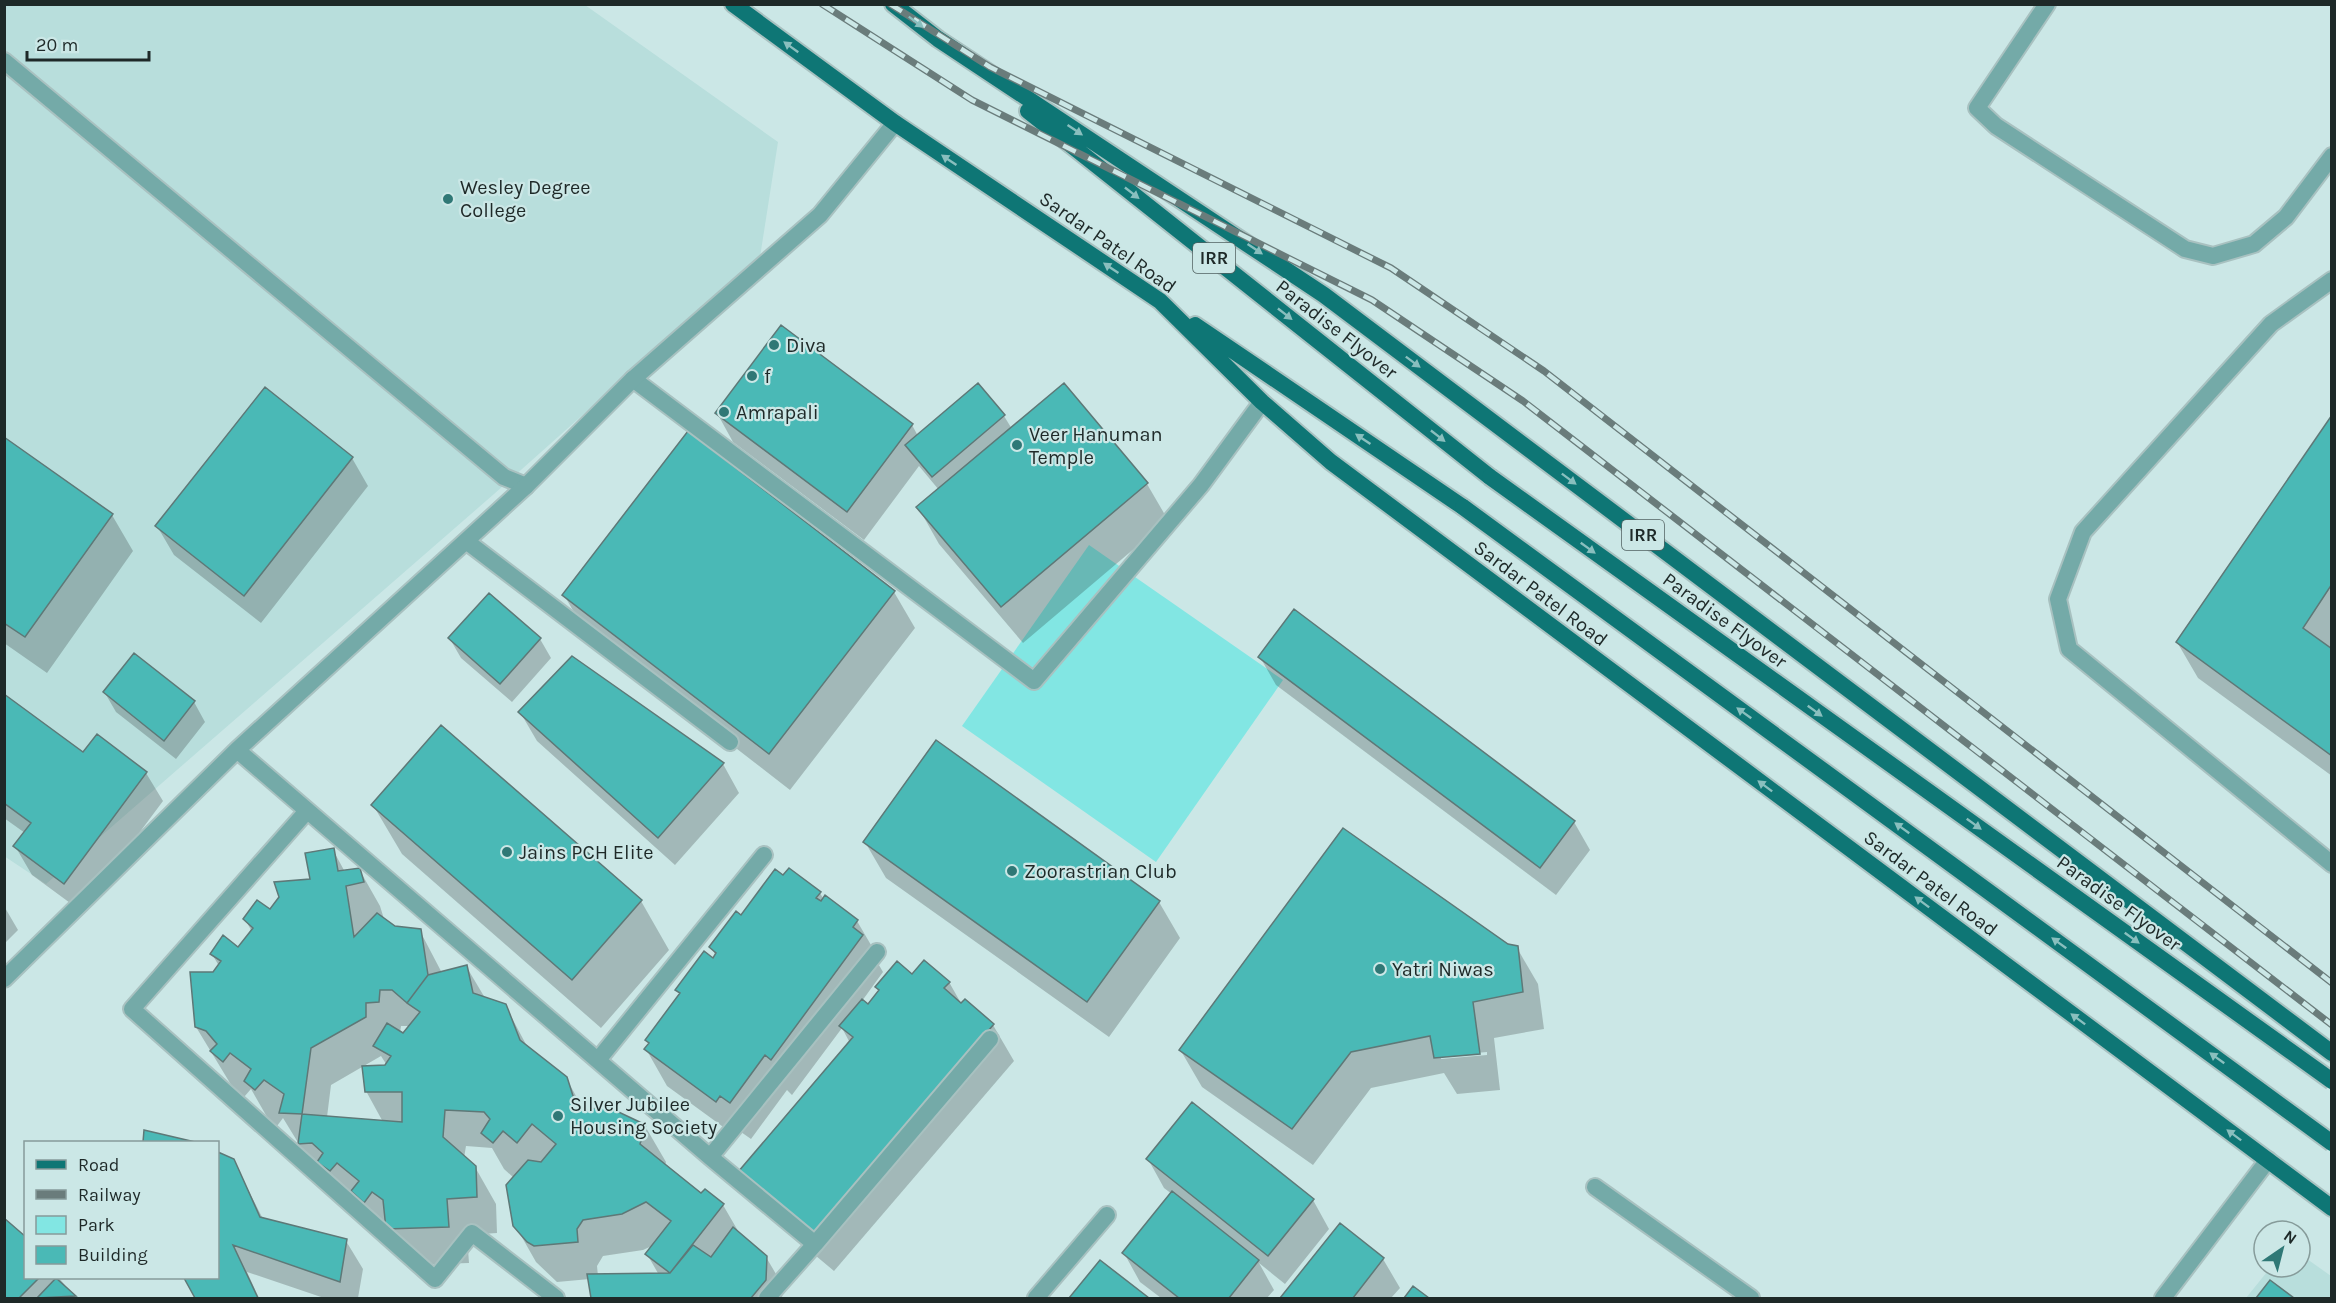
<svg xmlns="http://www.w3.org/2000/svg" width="2336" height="1303" font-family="Karla,sans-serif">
<rect width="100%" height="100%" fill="#cbe7e6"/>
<path fill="#b8dedc" d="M4,5h581l193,137 -18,115 -266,237 -448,390 -42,-28z
M2300,1254l31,22v22h-85l25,-31h29z"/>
<path fill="#82e6e3" d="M1089,545l194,135 -127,182 -194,-136z"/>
<path fill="#0003" fill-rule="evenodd" d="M1064,385l83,99 21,36 -145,123 -84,-99 -21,-37 21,-17 -20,-24 -55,74 -131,-98 -16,-29 195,12 6,11 86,-20 8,13z
M2332,418v358l-134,-98 -21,-36z
M4,439l108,76 21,36 -86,122 -43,-30z
M352,458l16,28 -107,137 -87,-68 -17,-29z
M894,592l21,36 -125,162 -205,-159 -21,-36z
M450,639h90l11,19 -39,44 -51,-44z
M134,655l60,47 11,20 -29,37 -60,-47 -11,-19z
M572,657l151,107 16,29 -64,72 -138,-124 -17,-29z
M1260,657l314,165 16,28 -34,45 -280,-210z
M4,696l79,59 63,18 17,28 -82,110 -49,-36 -17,-29 10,-13 -21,-15z
M373,805l268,96 28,49 -68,78 -199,-174z
M865,842l294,60 21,36 -71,99 -223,-159z
M333,850l12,22 14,-3 21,37 4,13 10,8 26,4 22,42 24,-7 19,32 20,7 24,45 37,28 19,34 60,14 21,36 -1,4 36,29 22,10 18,31 25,21 17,29 -1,12h-190l-2,-19 -33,3 -21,-20 -21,-37 -1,-47 -10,-9 -12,-21 -26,-2 -2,12 11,9 21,37 1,29 -30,2 2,28 -60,2 -88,-85 -38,-62 -6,8 -10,-9 -16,-28 -7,8 -11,-9 -37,-61 18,-53 5,-8 -7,-12 26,-5 14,-17 -7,-13 25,-8 42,-31zM401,1026h9l-7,9 -3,-2zM381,1056l7,11 -22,24 17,31 -56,-5 4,-32zM654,1245l-7,9 12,21 -61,1 -1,-10 6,-10 40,-6z
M820,893l4,7 33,21 21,36 -2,3 7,12 -21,29 6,5 11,-14 -3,-5 36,-11 37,6 13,23 31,20 21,36 -180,210 -74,-62 90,-166 -8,-15 -50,67 -5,-5 -36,49 -10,-7 -4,5 -70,-51 -21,-37 4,-4 -3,-5 33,-45 -3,-5 36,-30 3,-4 -5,-9 30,-30z
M4,906l14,24 -14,14z
M1507,945l10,3 21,36 6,45 -50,9 6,52 -43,4 -13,-21 -73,15 -58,77 -111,-78 -21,-36zM1487,1052v3l-46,4v-3z
M146,1132l46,10h-48z
M218,1154l15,6 30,59 83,22 17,28 -5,29h-34l-77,-26 12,26h-62l-12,-20h33z
M1148,1159l165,41 16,29 -44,55 -26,-21 15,27 -7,8h-106l-21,-16 -16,-29 48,-59 -8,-6z
M4,1220l22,58h33l17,20h-72z
M1340,1225l43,34 17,29 -9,10h-109z
M1100,1262l46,36h-75z"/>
<path fill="#4ab9b6" stroke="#5e7877" stroke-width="1.5" d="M781,325l132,99 -66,88 -132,-99z
M978,383l27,32 -73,62 -27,-32z
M1064,383l84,100 -147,124 -85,-100z
M265,387l88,70 -109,139 -89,-70z
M2332,415v169l-29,44 29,21v107l-156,-114z
M688,431l207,160 -126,163 -207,-159z
M4,437l109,77 -88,123 -21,-14z
M489,593l52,45 -41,46 -52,-46z
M1294,609l281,212 -35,47 -282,-211z
M134,653l61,48 -31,40 -61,-49z
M572,656l152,107 -66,75 -140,-126z
M4,694l79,58 14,-18 50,38 -83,112 -51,-38 18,-23 -27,-20z
M441,725l201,175 -70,80 -201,-175z
M936,740l224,161 -73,101 -224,-160z
M1343,828l165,116 10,2 5,46 -50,10 7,52 -46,4 -4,-22 -79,16 -59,77 -113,-79z
M334,848l4,23 22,-3 4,14 -18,4 8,51 23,-24 18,13 26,3 7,46 -21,28 -15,-13h-12l-1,12 -13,1v14l-55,31 -9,66 -23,-1 5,-19 -20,-14 -9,10 -11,-9 7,-12 -21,-16 -7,9 -13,-11 7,-7 -11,-13 -11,-4 -5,-55h23l8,-11 -11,-7 13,-19 15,12 15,-19 -10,-9 14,-19 13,9 9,-12 -5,-15 36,-3 -5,-26z
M789,868l32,24 -5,6 5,3 4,-6 33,25 -5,7 10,8 -92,125 -6,-5 -35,48 -10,-7 -4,6 -72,-53 5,-6 -4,-3 35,-47 -5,-3 29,-39 9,7 3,-5 -7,-6 27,-36 5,4 34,-46 8,6z
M924,960l26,22 -6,6 17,15 4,-4 29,25 -182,212 -74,-64 115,-135 -14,-11 23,-27 6,5 11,-14 -4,-3 22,-26 15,13z
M467,965l6,28 33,11 14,36 47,37 7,22 11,11 21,-4 40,19 -6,19 61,49 4,-4 19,15 -54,69 -25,-19 26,-33 -25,-19 -24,12 -39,6 -6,9 1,13 -44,4 -7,-4 -14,-16 -7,-41 22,-25 13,2 15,-18 -24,-20 -15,19 -14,-12 -10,12 -12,-10 9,-14 -6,-7 -39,-2 -2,27 33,29 1,31 -30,2 2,28 -63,2 -3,-29 -11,-8 -8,11 -13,-12 8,-10 -22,-18 -7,8 -13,-9 6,-9 -11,-10 -14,1 4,-30 100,8v-30h-37l-3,-26 23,-1 6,-9 -18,-10 14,-23 16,10 17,-21 -13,-9 21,-28z
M1192,1102l122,97 -46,57 -122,-97z
M144,1130l47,11 4,1h-52z
M218,1152l16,7 26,58 87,22 -7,43 -107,-37 25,53h-63l-11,-20h34z
M1172,1191l87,69 -30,38h-50l-57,-45z
M4,1218l22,19v41h13l-20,20h-15z
M1340,1223l44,35 -31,40h-73z
M733,1227l34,29 -1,24 -15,18h-160l-4,-24 83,-1 23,-28 18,12z
M1100,1260l49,38h-80z
M56,1278l20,18 -39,2z
M2270,1280l24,18h-38z
M1413,1286l16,12h-25z"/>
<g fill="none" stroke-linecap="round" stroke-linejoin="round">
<g stroke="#a8c1c0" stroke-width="20">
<path id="service" d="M2047,4l-70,104 19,18 189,123 28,7 41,-12 32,-27 46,-61
M4,61l500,416 22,9
M2332,280l-61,44 -188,208 -25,67 11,50 263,215
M633,379l401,302 167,-196 61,-83"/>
</g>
<g stroke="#a8c1c0" stroke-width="20">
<path id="minor" d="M466,541l264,201
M237,750l473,407 105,87 -48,54
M307,811l-175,198 303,270 37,-46 84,65
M4,979l233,-229 289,-264 107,-107 187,-164 75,-92
M598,1060l166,-205
M710,1157l167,-205
M1595,1187l156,111
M815,1244l175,-205
M1036,1298l71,-83"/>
</g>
<g stroke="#a8c1c0" stroke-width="20">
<path id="tertiary" d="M2163,1298l105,-138"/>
</g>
<g stroke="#a8c1c0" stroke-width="20">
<path id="primary" d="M733,4l162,119 265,178 102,101 69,60 1001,746
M893,4l45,35 386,256 1008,758
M1028,111l462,366
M1195,325l268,182"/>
</g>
<use href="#service" stroke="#74aaa8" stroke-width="16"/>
<use href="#minor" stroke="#74aaa8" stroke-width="16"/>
<use href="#tertiary" stroke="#74aaa8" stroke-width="16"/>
<use href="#primary" stroke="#0e7675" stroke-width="16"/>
<g stroke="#6a7c7b" stroke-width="7">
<path id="rail" d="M822,4l150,96 400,200 151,101 809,624
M890,4l100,63 401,201 153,103 788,612"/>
</g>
<use href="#rail" stroke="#cbe7e6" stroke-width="4.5" stroke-dasharray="14" stroke-linecap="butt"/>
<g stroke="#a8c1c0" stroke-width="20" stroke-linecap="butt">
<path id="primary-bridge" d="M1490,477l842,604
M1463,507l869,636"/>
</g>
<use href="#primary-bridge" stroke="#0e7675" stroke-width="16"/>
</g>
<defs><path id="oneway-solid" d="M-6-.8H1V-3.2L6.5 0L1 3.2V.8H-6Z" transform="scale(1.5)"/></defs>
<g fill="#89bfbe">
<use href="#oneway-solid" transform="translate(916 22) rotate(37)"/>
<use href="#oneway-solid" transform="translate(791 47) rotate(-144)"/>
<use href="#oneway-solid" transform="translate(1075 130) rotate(34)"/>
<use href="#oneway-solid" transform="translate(949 160) rotate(-146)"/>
<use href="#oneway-solid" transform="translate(1132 193) rotate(38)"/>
<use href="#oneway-solid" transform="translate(1255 249) rotate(34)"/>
<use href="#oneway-solid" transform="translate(1111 268) rotate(-146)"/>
<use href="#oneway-solid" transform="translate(1285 314) rotate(38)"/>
<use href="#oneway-solid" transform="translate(1413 362) rotate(37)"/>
<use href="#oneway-solid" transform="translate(1438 436) rotate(38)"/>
<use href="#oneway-solid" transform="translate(1363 439) rotate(-146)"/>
<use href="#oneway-solid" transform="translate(1569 479) rotate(37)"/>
<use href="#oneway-solid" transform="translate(1588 548) rotate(36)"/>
<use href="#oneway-solid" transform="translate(1815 711) rotate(36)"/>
<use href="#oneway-solid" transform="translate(1744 713) rotate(-144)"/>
<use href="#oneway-solid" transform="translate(1765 786) rotate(-143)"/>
<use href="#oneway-solid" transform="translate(1974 824) rotate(36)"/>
<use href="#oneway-solid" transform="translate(1902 828) rotate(-144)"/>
<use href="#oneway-solid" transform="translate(1922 902) rotate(-143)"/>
<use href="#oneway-solid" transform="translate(2132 938) rotate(36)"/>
<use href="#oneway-solid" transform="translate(2059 943) rotate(-144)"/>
<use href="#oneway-solid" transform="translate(2078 1019) rotate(-143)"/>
<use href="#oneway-solid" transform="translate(2217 1058) rotate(-144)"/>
<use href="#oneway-solid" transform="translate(2234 1135) rotate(-143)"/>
</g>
<g fill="#2f7876" stroke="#cbe7e6" stroke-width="2">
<circle cx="448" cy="199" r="6"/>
<circle cx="774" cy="345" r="6"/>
<circle cx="752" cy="376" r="6"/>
<circle cx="724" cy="412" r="6"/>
<circle cx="1017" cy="445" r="6"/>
<circle cx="507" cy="852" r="6"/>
<circle cx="1012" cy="871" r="6"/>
<circle cx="1380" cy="969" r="6"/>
<circle cx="558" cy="1116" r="6"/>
</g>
<g text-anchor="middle" stroke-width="4.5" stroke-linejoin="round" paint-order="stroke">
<g fill="#cbe7e6" stroke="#526261" stroke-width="1.5">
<rect x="1193" y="243" width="42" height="30" rx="4.5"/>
<rect x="1622" y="520" width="42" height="30" rx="4.5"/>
</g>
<g font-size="18" font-weight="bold" fill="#1e2928">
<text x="1214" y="264">IRR</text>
<text x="1643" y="541">IRR</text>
</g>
<g font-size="20" fill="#1e2928" stroke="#cbe7e6" text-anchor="start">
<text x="460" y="194">Wesley Degree<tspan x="460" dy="23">College</tspan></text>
<text x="786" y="352">Diva</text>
<text x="764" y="383">f</text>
<text x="736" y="419">Amrapali</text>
<text x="1029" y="441">Veer Hanuman<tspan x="1029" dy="23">Temple</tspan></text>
<text x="519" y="859">Jains PCH Elite</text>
<text x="1024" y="878">Zoorastrian Club</text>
<text x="1392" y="976">Yatri Niwas</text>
<text x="570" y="1111">Silver Jubilee<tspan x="570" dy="23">Housing Society</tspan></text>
</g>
<g font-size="20" fill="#1e2928" stroke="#cbe7e6">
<text transform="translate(1108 242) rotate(35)" y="7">Sardar Patel Road</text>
<text transform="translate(1337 329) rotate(38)" y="7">Paradise Flyover</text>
<text transform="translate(1541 593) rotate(37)" y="7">Sardar Patel Road</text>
<text transform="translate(1725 620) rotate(36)" y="7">Paradise Flyover</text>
<text transform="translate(1931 883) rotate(37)" y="7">Sardar Patel Road</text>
<text transform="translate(2119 903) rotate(36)" y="7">Paradise Flyover</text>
</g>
</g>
<rect width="2336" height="1303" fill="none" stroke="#1e2928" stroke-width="12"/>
<rect x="24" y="1141" width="195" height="138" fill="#cbe7e6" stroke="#869b9a" stroke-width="1.5"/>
<rect x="36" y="1160" width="30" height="9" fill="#0e7675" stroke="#869b9a" stroke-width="1.5"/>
<text x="78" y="1171" font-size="18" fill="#1e2928">Road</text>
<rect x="36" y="1190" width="30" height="9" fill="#6a7c7b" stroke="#869b9a" stroke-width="1.5"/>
<text x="78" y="1201" font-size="18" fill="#1e2928">Railway</text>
<rect x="36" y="1216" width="30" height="18" fill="#82e6e3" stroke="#869b9a" stroke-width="1.5"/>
<text x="78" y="1231" font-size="18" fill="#1e2928">Park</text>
<rect x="36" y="1246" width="30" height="18" fill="#4ab9b6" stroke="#869b9a" stroke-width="1.5"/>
<text x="78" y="1261" font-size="18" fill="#1e2928">Building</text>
<g transform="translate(2282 1249) rotate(35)"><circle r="28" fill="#cbe7e6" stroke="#869b9a" stroke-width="1.5"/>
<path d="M0-4.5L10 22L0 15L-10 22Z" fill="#2f7876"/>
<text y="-9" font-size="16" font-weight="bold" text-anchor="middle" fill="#1e2928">N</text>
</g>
<path d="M27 51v9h122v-9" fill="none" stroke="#1e2928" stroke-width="3"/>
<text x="36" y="51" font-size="18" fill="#1e2928" stroke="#cbe7e6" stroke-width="4.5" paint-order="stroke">20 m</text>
</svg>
